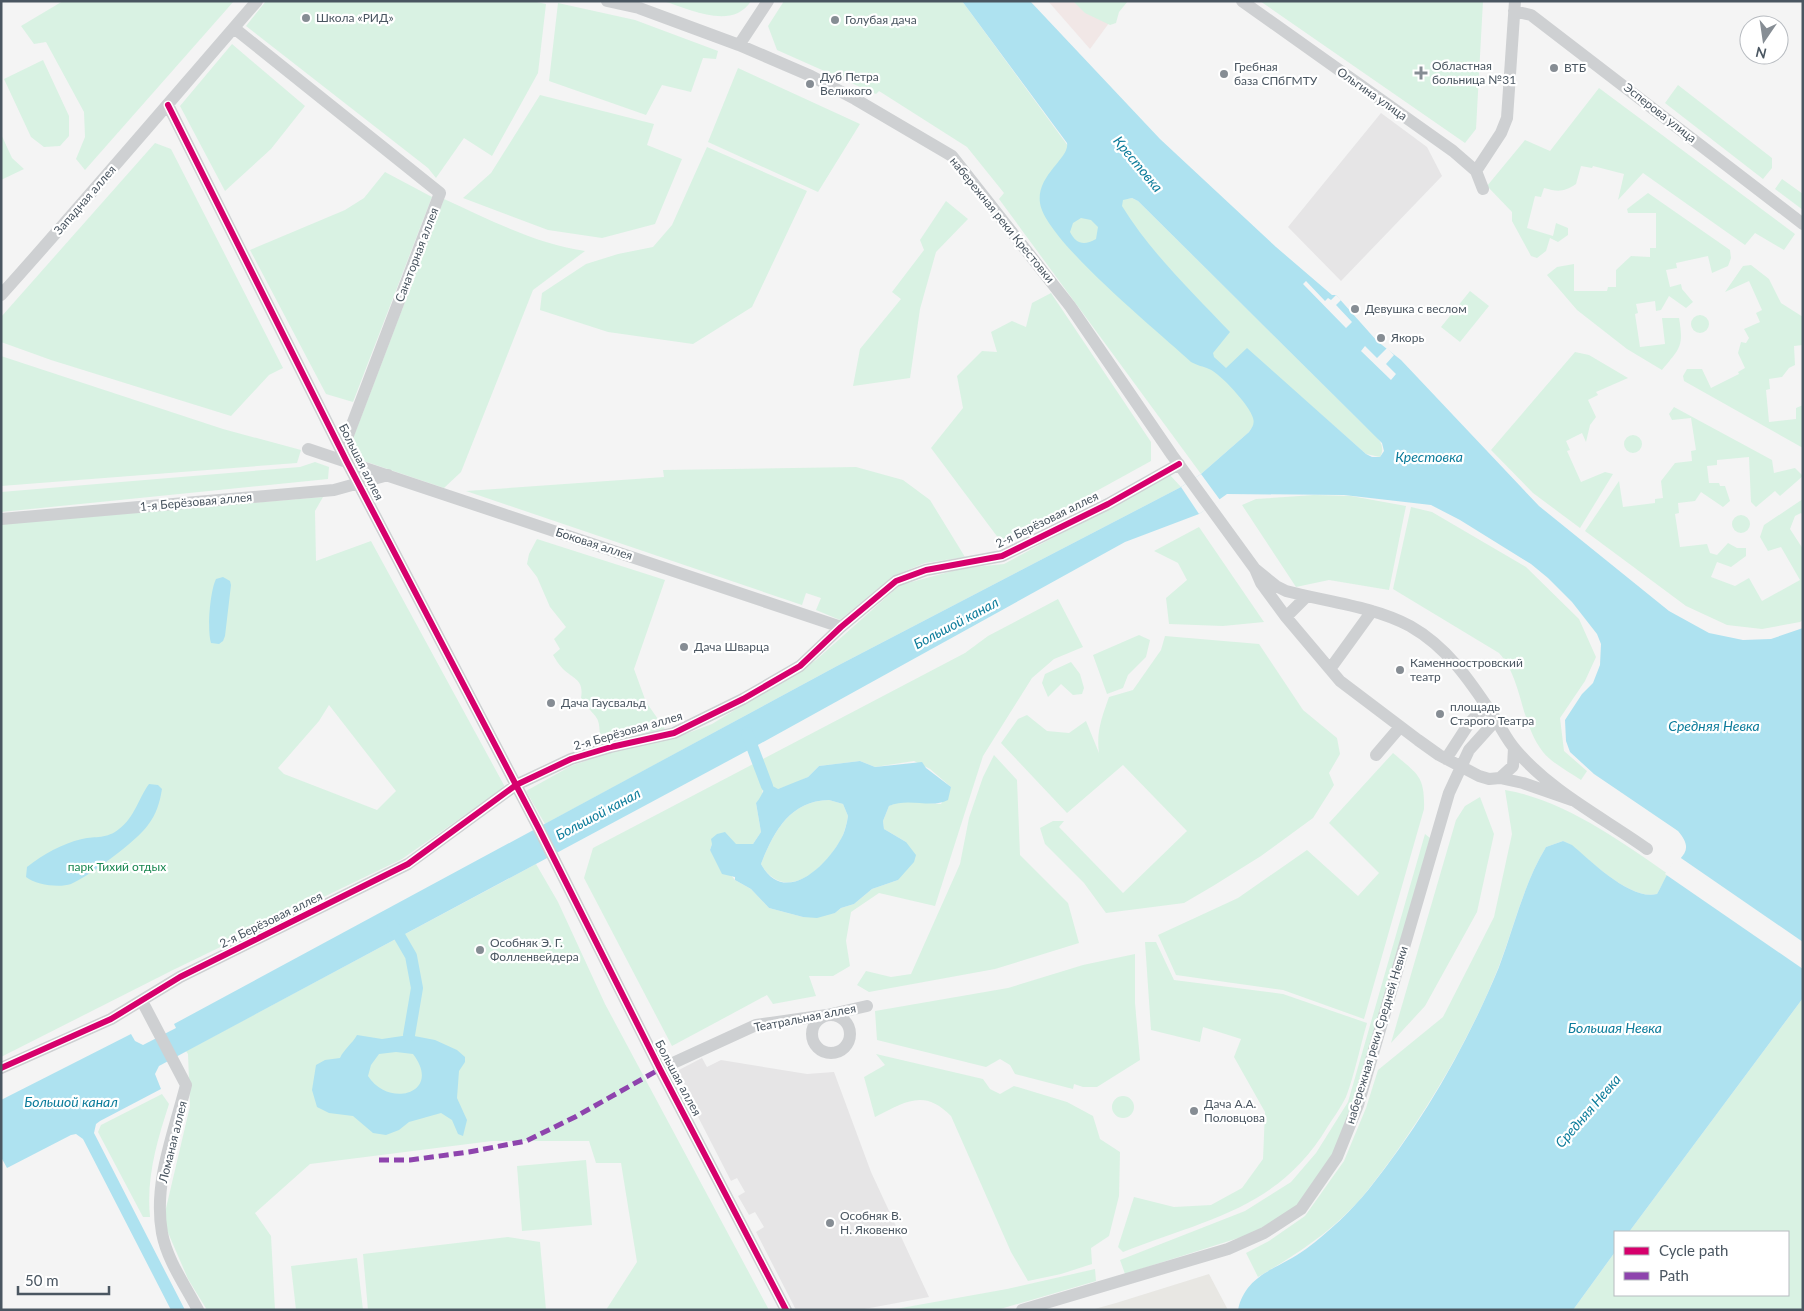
<svg xmlns="http://www.w3.org/2000/svg" width="1804" height="1311" font-family="Lato,sans-serif">
<rect width="100%" height="100%" fill="#f4f4f4"/>
<path fill="#e8e7e3" d="M1209,1274l19,36h-137l25,-7z"/>
<path fill="#e6e5e6" d="M1381,113l46,34 15,29 -101,105 -53,-54z
M702,1058l5,9 14,-7 86,14 27,-2 37,100 58,125 -70,13h-63l-40,-78 8,-5 -9,-15 -6,3 -11,-19 7,-4 -8,-14 -6,3 -56,-109z"/>
<path fill="#f1e7e6" d="M1048,1h77l-35,48z"/>
<path fill="#d9f2e3" fill-rule="evenodd" d="M63,1h171l-149,169 -9,-11 9,-22 -1,-25 -38,-70 -12,2 -13,-18z
M266,1h266l14,3 -8,69 -46,83 -28,-18 -28,40 -8,-10 -182,-142z
M663,1h88c-19,30 -61,8 -88,0z
M784,1h178l106,145 58,53 6,-1 6,3 225,223c10,9 25,19 17,33l-14,-3 -67,-59 -46,31 -4,6 -48,42 -202,-275 5,-6 -37,-46 -88,-56 -3,3 -99,-44 -9,-24z
M1073,1h55l-9,11 -3,11 -6,2 -25,-12z
M1260,1h223l-7,128 -11,14z
M558,3l77,17 83,31 -2,8 -13,-1 -12,34 -29,-7 -16,30 -97,-34z
M232,44l73,62 -34,43 -46,42 -45,-85z
M43,60l26,56v20l-9,10 -16,1 -13,-10 -27,-58z
M738,68l122,56 -42,68 -110,-50z
M1678,85l94,73v10l-9,11 -98,-76z
M1599,88l196,146 -11,16 -29,-17 -10,12 -102,-72 -25,27 6,-26 -31,-8 -1,2 -11,-2 -5,18c-12,8 -18,8 -32,4l-3,9 -6,-1 -8,32 26,8 3,-13 12,5v7l-10,7 -8,-4 -4,13 -9,7 -6,-2 -19,-35v-9l-25,-26 38,-46 25,11z
M540,95l114,29 -7,21 35,14 -27,65 -53,14 -54,-8 -85,-32 28,-25z
M1,134l11,24 12,11 -23,11z
M155,143l16,6 112,219 -14,7 -38,41 -180,-56 -50,-18v-25z
M707,147l100,44 -55,116 -59,37 -85,-12 -68,-22 2,-17 44,-29 32,-10 35,-7 19,-22z
M385,172l47,25 -79,205 -27,-8 -76,-144 95,-40 19,-12z
M1782,179l21,15v16l-28,-21z
M1648,193l82,57 1,8 -3,8 -16,7 -4,-17 -32,7 1,5 -11,2 4,17 11,-3 1,5 11,13 -7,6 -17,-12 -8,14 -5,1 -1,-10 -19,3 2,9 -3,1 5,33 25,-3 -3,-26h17c5,29 1,30 -17,52l-35,-21 -50,-39 -30,-35 10,-8 17,-3v27h33l1,-4h8v-17l15,-14 19,1v-9h6v-35h-28l-1,-4z
M444,199c46,21 92,45 141,52l-52,39 -72,182 -17,16 -92,-31 -3,-8z
M946,201l22,18 -32,33 -16,57 -10,69 -57,8 7,-37 41,-50 -9,-7 32,-42 -4,-10z
M1751,265l18,14 12,24 22,14v28l-9,1 1,19 -6,3 -7,9 -13,2 1,10 -4,1 3,32 27,-3v-11l7,-3v43l-119,-67 -1,-5 4,-7h15l9,19 28,-14 -1,-2 7,-4 -7,-15 3,-11 5,1 3,-5 -5,-9 16,-7 -4,-9 6,-3 -13,-29 -24,11 18,-26z
M1470,291l19,15 -29,36 -19,-15z
M1051,293l100,149v19l-149,82 -71,-95 32,-40 -6,-32 25,-25 15,1 -6,-20 21,-11 14,6 6,-24z
M1691 324a9 9 0 1 1 18 0a9 9 0 1 1-18 0Z
M1575,352l14,3 39,23 -32,14 2,3 -10,5 8,17 -6,8 -4,17 -4,-9 -16,8 4,9 -3,1 14,31 24,-10 8,2 -33,54 -47,-35 -42,-43z
M1,356l222,73 78,21 -4,13 -296,23z
M1674,407l98,53 2,13 21,-5 8,8 -23,20 -5,-5 -19,16 -5,-5 -2,-45 -32,3v5l-10,1 2,17h10l1,3h5l5,15 -7,6 -22,-15 -6,9 -17,2 1,10 -4,1 5,33 27,-3 3,9 7,2 11,-12 9,5h9v8l-15,11 -14,-5 -6,15 24,9 14,-8 13,23 38,-21 -19,-33 -13,4 -8,-14 4,-12 39,-26v16l-2,-2 -6,3 -5,13 13,20v71l-3,2 -38,7 -35,-4 -41,-19 -101,-75 34,-50 4,26 32,-4v-4l8,-1 -2,-17 14,-18 17,-2 -1,-10 5,-1 -5,-32 -19,2 -3,-6z
M1624 444a9 9 0 1 1 18 0a9 9 0 1 1-18 0Z
M315,462l14,5 -1,12 -327,33v-20l299,-25z
M856,467l47,13 27,20 35,57 -40,6 -32,13 -53,44 -24,-10 5,-12 -15,-5 -4,12 -336,-114 198,-14 -1,-7z
M1170,475l11,12 -344,179 -292,158 -19,-33 45,-25 40,-14 -11,-8c0,-33 -3,-22 -19,-46 3,-18 -6,-18 -18,-29 -4,-4 -7,-9 -10,-14l7,-6 -6,-10 12,-12 -16,-20 -13,-30 -10,-13 2,-10 8,-15 128,41 -31,89 12,33 26,37 40,-15 104,-64 84,-75 64,-17 40,-4z
M1314,495l37,1 55,10 -17,84 -60,-10 -33,7 -54,-82 14,-6z
M323,497l-8,14 1,50 55,-20 134,246 -103,72 -229,111 -172,87v-533zM329,705l67,86 -19,19 -93,-36 -6,-6 41,-47z
M1411,507l21,5 94,55 53,52 17,38 -11,24 -25,37 4,33 23,20 -6,9c-12,-8 -29,-17 -38,-28 -23,-29 -20,-72 -44,-99l-106,-64z
M1732 524a9 9 0 1 1 18 0a9 9 0 1 1-18 0Z
M1199,527l65,95 -41,4 -54,-2 -3,-26 21,-18 -9,-17 -24,-12z
M1058,599l25,48 -29,12 -22,19 -49,78 -48,150 -56,-13 -28,19 -5,29 4,25 -17,10h-24l7,20 -43,8 -6,-9 -95,51 -88,-168 9,-30 372,-195 23,-17zM860,761l15,6 39,-6 16,8 21,18 -10,17 -40,-3 -12,5 -6,15 1,8 22,13 -8,38 -26,9 -18,15 -13,4 -6,5 -32,4 -34,-9 -18,-19 -16,-9 -25,-30 2,-6h41l8,-12 -5,-29 5,-4 2,-10h15l17,-6 13,-6 11,-11z
M1139,635l11,5 -4,17 -18,18 -5,13 -16,6 -14,-39z
M1165,636l94,8 44,66 34,28 3,16 -11,19 5,12 -21,33 -52,38 -48,30 -29,17 -78,10 -22,-30 -39,-39 -5,-16 13,-7h11l-5,6 64,66 64,-62 -64,-66 -56,48 -66,-70 17,-24 9,-4 20,16 22,2 17,-12 13,32c-3,-21 3,-36 10,-56l24,-7 28,-40z
M1071,662l9,12 4,14 -2,6 -9,1 -12,-11 -13,13 -6,-14 3,-9z
M1393,753c24,21 32,22 31,56l-60,210 -81,-29 -107,-15 -18,-40 80,-37 69,-48 51,46 21,-23 -50,-50z
M994,755l23,25 3,75 48,48 11,40 -84,26 -126,23 -12,-7 9,-14 25,6 20,-3 49,-110 9,-46 14,-41z
M1505,790c57,9 116,51 163,84l-11,20c-26,7 -66,-33 -86,-49l-8,-4 -17,6c-22,36 -32,80 -47,119 -27,68 -65,133 -107,192 -13,17 -25,35 -40,50 -28,29 -60,49 -94,69l-12,-24 23,-12 36,-25 39,-55 22,-53 12,-38 65,-53 51,-100 18,-83z
M1480,797l14,37 -17,78 -52,94 -34,37 65,-223 9,-14z
M829,800l14,4 5,12c-1,6 -3,14 -5,19 -14,30 -57,72 -82,29 13,-33 29,-63 68,-64z
M1425,834l5,4 -77,268 -21,49 -37,53 -44,26 -126,40 -5,-14 125,-49 46,-29 25,-29 32,-51z
M536,864l22,38 47,102 164,306h-163l31,-48 -16,-99h-25l-7,-22h-97l-182,23 -55,49 16,23 4,74h-68l-19,-31 -25,-58 27,-115 -2,-52 -2,-3z
M1145,942h11l18,38 109,14 84,29c-7,24 -12,50 -21,74 -5,10 -12,20 -18,29 -49,83 -122,93 -205,126l-5,-5 16,-50 40,10 37,-2 31,-17 21,-29 2,-47 -31,-55 7,-18 -38,-12 -3,15 -49,-12z
M1135,954v49l5,57 -43,27h-14l-9,-3 -1,5 -58,-15 -5,-9 -10,-6 -14,8 -109,-27 -2,-29 133,-23 75,-23z
M1803,998v312h-230l42,-58v43h173v-63h-159z
M876,1054l107,25 7,10 10,5 14,-8 53,16 26,14 7,23 20,13 -1,44 -10,40 -18,12 1,16 -31,10 -33,7 -17,-29 -60,-136c-27,-28 -46,-14 -76,1l-11,-40 21,-12z
M162,1094l7,10c-12,37 -23,74 -19,113h-7l-45,-85 3,-7z
M1112 1107a11 11 0 1 1 22 0a11 11 0 1 1-22 0Z
M586,1160l6,65 -70,6 -5,-65z
M508,1237l32,5 6,68h-178l-5,-56z
M357,1258l6,52h-67l-5,-44z
M1095,1269l1,12 -99,29h-107l117,-21z"/>
<path fill="#aee2f0" fill-rule="evenodd" d="M962,1h68l130,138 116,108 56,48h4l41,46 24,19 138,146 130,105 40,22 34,7 28,-1 32,-11v370l-174,234h-14v20l-42,58h-335c8,-37 41,-41 68,-61 23,-17 45,-38 63,-60 53,-66 98,-144 130,-222 15,-40 25,-84 47,-120l17,-6 9,4c19,16 59,56 85,49 4,-7 7,-14 11,-21 12,-17 28,-21 10,-42l-84,-57 -24,-22 -4,-11 -1,-21 17,-26 11,-11 7,-18 1,-21 -4,-10 -25,-32 -24,-24 -17,-14 -71,-44 -29,-15 -87,-10 -117,-1 -28,20 -74,28 -369,204 -597,320 -4,8 6,15 -61,32 -4,3 -2,9 91,177h-14l-88,-171 -7,-5 -5,1 -64,33 -6,-11v-57l130,-66 4,7 8,4 33,-17 -2,-4 663,-358 344,-179 20,-13 48,-42c3,-5 6,-8 4,-14 -3,-12 -33,-45 -44,-49 -6,-3 -11,-3 -18,-7 -31,-29 -146,-122 -151,-159 -4,-28 30,-45 27,-60zM1132,198l6,3 244,242 2,8 -4,6h-8l-6,-3 -119,-106 -21,20 -12,-11 -1,-4 17,-21c-38,-40 -79,-79 -108,-126l1,-6zM1081,218l10,2 7,7 -2,12c-12,7 -20,5 -26,-7l3,-9z
M223,577l7,4 1,4 -6,51 -2,5 -4,3 -8,-1c-4,-13 -1,-52 5,-64z
M860,761l15,6 47,-5 4,6 25,19 -3,13c-17,9 -39,-3 -59,6l-6,15 1,8 22,13 10,13 -2,7 -16,18 -26,9 -18,15 -13,4 -6,5 -18,5 -14,-1 -34,-9 -18,-19 -16,-9v-3l-13,-3 -12,-24 2,-6 -1,-5 6,-5 8,-2 11,12h17l8,-12 -5,-29c6,-6 6,-13 13,-19l9,5 30,-12 11,-11zM829,800l14,4 5,12c-1,7 -3,14 -5,19 -14,29 -58,73 -82,29 13,-33 29,-63 68,-64z
M149,784l9,1 4,4c-2,13 -6,26 -14,36 -10,15 -60,52 -77,59 -12,4 -35,1 -45,-7l1,-10c17,-13 34,-23 55,-28 14,-3 25,0 37,-10 16,-12 19,-30 30,-45z
M357,1035l25,4 27,-4 26,5 22,10 8,7v5l-6,9 -2,27 10,22 -4,16 -5,-2 -6,-14 -11,-7 -32,9 -10,8 -13,5 -13,-2 -20,-17 -24,-3 -12,-6 -5,-17 4,-25 9,-5 15,-2c4,-9 12,-14 17,-23zM396,1052l17,2c30,39 -24,55 -45,22l3,-11 8,-11z"/>
<path fill="#f4f4f4" d="M1306,281l19,20 3,-3 3,2 5,-5 5,5 -5,5 16,17 -6,6 -43,-44z
M1365,346l12,12 10,-10 7,7 -8,9 10,10 -5,6 -30,-29z
M1201,474l19,26 -21,14 -18,-27z
M1678,856l125,86v27l-138,-95z"/>
<g fill="none" stroke-linecap="round" stroke-linejoin="round">
<path stroke="#aee2f0" stroke-width="12" d="M747,733l20,53
M393,925l18,31 6,32 -8,47"/>
<path stroke="#ced0d2" stroke-width="12" d="M607,1l32,7 100,37 72,31 44,23 97,57 118,150 102,149 83,114 6,14 25,34 54,64 78,59 21,15 40,21 10,3 11,-1 23,5 49,17
M1242,1l211,150 23,20 7,18
M1514,11l17,4 272,209
M234,28l206,165 -98,258
M739,45l29,-44
M168,105l179,357 191,365 122,242 126,241
M1476,171l25,-38 6,-15 8,-117
M1,295c87,-97 171,-196 256,-294
M308,449l533,178
M1,519l333,-29 54,-15
M1255,569l21,17 10,5c41,11 86,15 124,35 39,22 62,58 86,94 6,9 11,20 19,29 35,42 87,68 132,100
M1286,617l21,-21
M1330,669l42,-58
M1376,755l24,-28
M1446,759l24,-37 17,-16
M1500,778l13,-12 1,-18
M142,1001l44,84c-12,48 -33,98 -24,148 5,27 23,52 36,77
M812 1034a19 19 0 1 1 38 0a19 19 0 1 1-38 0Z
M1,1068l110,-49 69,-42 228,-113 108,-79 55,-26 40,-12 63,-14 69,-34 57,-33 41,-39 55,-46 30,-11 76,-14 106,-52 71,-40
M660,1069l96,-44 71,-10 40,-9
M1022,1310l206,-61 36,-16 37,-24 36,-52 21,-52 91,-312 20,-43 27,-30"/>
<path stroke="#8e44ad" stroke-width="5" stroke-dasharray="10 5" stroke-linecap="butt" d="M379,1160h31l59,-8 57,-11 49,-24 85,-48"/>
<g stroke="#fff" stroke-width="9">
<path id="cycleway" d="M168,105l179,357 191,365 122,242 126,241
M1,1068l110,-49 69,-42 228,-113 108,-79 55,-26 40,-12 63,-14 69,-34 57,-33 41,-39 55,-46 30,-11 76,-14 106,-52 71,-40"/>
</g>
<use href="#cycleway" stroke="#d6006c" stroke-width="6"/>
</g>
<g fill="#868d94" stroke="#fff" stroke-width="2">
<circle cx="306" cy="18" r="5"/>
<circle cx="835" cy="20" r="5"/>
<circle cx="1554" cy="68" r="5"/>
<path d="M1418.5 65.5h5v5h5v5h-5v5h-5v-5h-5v-5h5z"/>
<circle cx="1224" cy="74" r="5"/>
<circle cx="810" cy="84" r="5"/>
<circle cx="1355" cy="309" r="5"/>
<circle cx="1381" cy="338" r="5"/>
<circle cx="684" cy="647" r="5"/>
<circle cx="1400" cy="670" r="5"/>
<circle cx="551" cy="703" r="5"/>
<circle cx="1440" cy="714" r="5"/>
<circle cx="480" cy="950" r="5"/>
<circle cx="1194" cy="1111" r="5"/>
<circle cx="830" cy="1223" r="5"/>
</g>
<g text-anchor="middle" stroke-width="4.5" stroke-linejoin="round" paint-order="stroke">
<g font-size="12" fill="#4a5661" stroke="#fff" text-anchor="start">
<text x="316" y="22">Школа «РИД»</text>
<text x="845" y="24">Голубая дача</text>
<text x="1432" y="70">Областная<tspan x="1432" dy="14">больница №31</tspan></text>
<text x="1234" y="71">Гребная<tspan x="1234" dy="14">база СПбГМТУ</tspan></text>
<text x="1564" y="72">ВТБ</text>
<text x="820" y="81">Дуб Петра<tspan x="820" dy="14">Великого</tspan></text>
<text x="1365" y="313">Девушка с веслом</text>
<text x="1391" y="342">Якорь</text>
<text x="694" y="651">Дача Шварца</text>
<text x="1410" y="667">Каменноостровский<tspan x="1410" dy="14">театр</tspan></text>
<text x="561" y="707">Дача Гаусвальд</text>
<text x="1450" y="711">площадь<tspan x="1450" dy="14">Старого Театра</tspan></text>
<text x="490" y="947">Особняк Э. Г.<tspan x="490" dy="14">Фолленвейдера</tspan></text>
<text x="1204" y="1108">Дача А.А.<tspan x="1204" dy="14">Половцова</tspan></text>
<text x="840" y="1220">Особняк В.<tspan x="840" dy="14">Н. Яковенко</tspan></text>
</g>
<g font-size="12" fill="#4a5661" stroke="#fff">
<text transform="translate(1372 94) rotate(35)" y="4">Ольгина улица</text>
<text transform="translate(1660 113) rotate(38)" y="4">Эсперова улица</text>
<text transform="translate(85 200) rotate(-49)" y="4">Западная аллея</text>
<text transform="translate(1002 220) rotate(51)" y="4">набережная реки Крестовки</text>
<text transform="translate(417 255) rotate(-69)" y="4">Санаторная аллея</text>
<text transform="translate(361 462) rotate(63)" y="4">Большая аллея</text>
<text transform="translate(196 502) rotate(-5)" y="4">1-я Берёзовая аллея</text>
<text transform="translate(1047 520) rotate(-26)" y="4">2-я Берёзовая аллея</text>
<text transform="translate(594 544) rotate(18)" y="4">Боковая аллея</text>
<text transform="translate(628 731) rotate(-16)" y="4">2-я Берёзовая аллея</text>
<text transform="translate(271 920) rotate(-26)" y="4">2-я Берёзовая аллея</text>
<text transform="translate(805 1018) rotate(-11)" y="4">Театральная аллея</text>
<text transform="translate(1377 1035) rotate(-73)" y="4">набережная реки Средней Невки</text>
<text transform="translate(678 1078) rotate(62)" y="4">Большая аллея</text>
<text transform="translate(173 1142) rotate(-76)" y="4">Ломаная аллея</text>
</g>
<g font-size="12" fill="#17864f" stroke="#fff">
<text x="117" y="871">парк Тихий отдых</text>
</g>
<g font-size="14" font-style="italic" fill="#0c7c9b" stroke="#fff">
<text transform="translate(1138 164) rotate(50)" y="5">Крестовка</text>
<text x="1429" y="462">Крестовка</text>
<text transform="translate(956 623) rotate(-28)" y="5">Большой канал</text>
<text x="1714" y="731">Средняя Невка</text>
<text transform="translate(598 814) rotate(-28)" y="5">Большой канал</text>
<text x="1615" y="1033">Большая Невка</text>
<text x="71" y="1107">Большой канал</text>
<text transform="translate(1588 1111) rotate(-49)" y="5">Средняя Невка</text>
</g>
</g>
<rect width="1804" height="1311" fill="none" stroke="#4a5661" stroke-width="5"/>
<rect x="1614" y="1231" width="175" height="65" fill="#ffffff" stroke="#b7bbc0"/>
<rect x="1624" y="1247" width="25" height="8" fill="#d6006c" stroke="#b7bbc0"/>
<text x="1659" y="1256" font-size="15" fill="#4a5661">Cycle path</text>
<rect x="1624" y="1272" width="25" height="8" fill="#8e44ad" stroke="#b7bbc0"/>
<text x="1659" y="1281" font-size="15" fill="#4a5661">Path</text>
<g transform="translate(1764 40) rotate(193)"><circle r="24" fill="#ffffff" stroke="#b7bbc0"/>
<path d="M0-4L9 19L0 12L-9 19Z" fill="#868d94"/>
<text y="-8" font-size="14" font-weight="bold" text-anchor="middle" fill="#4a5661">N</text>
</g>
<path d="M18 1286v8h91v-8" fill="none" stroke="#4a5661" stroke-width="2.5"/>
<text x="25" y="1286" font-size="15" fill="#4a5661" stroke="#ffffff" stroke-width="4" paint-order="stroke">50 m</text>
</svg>
